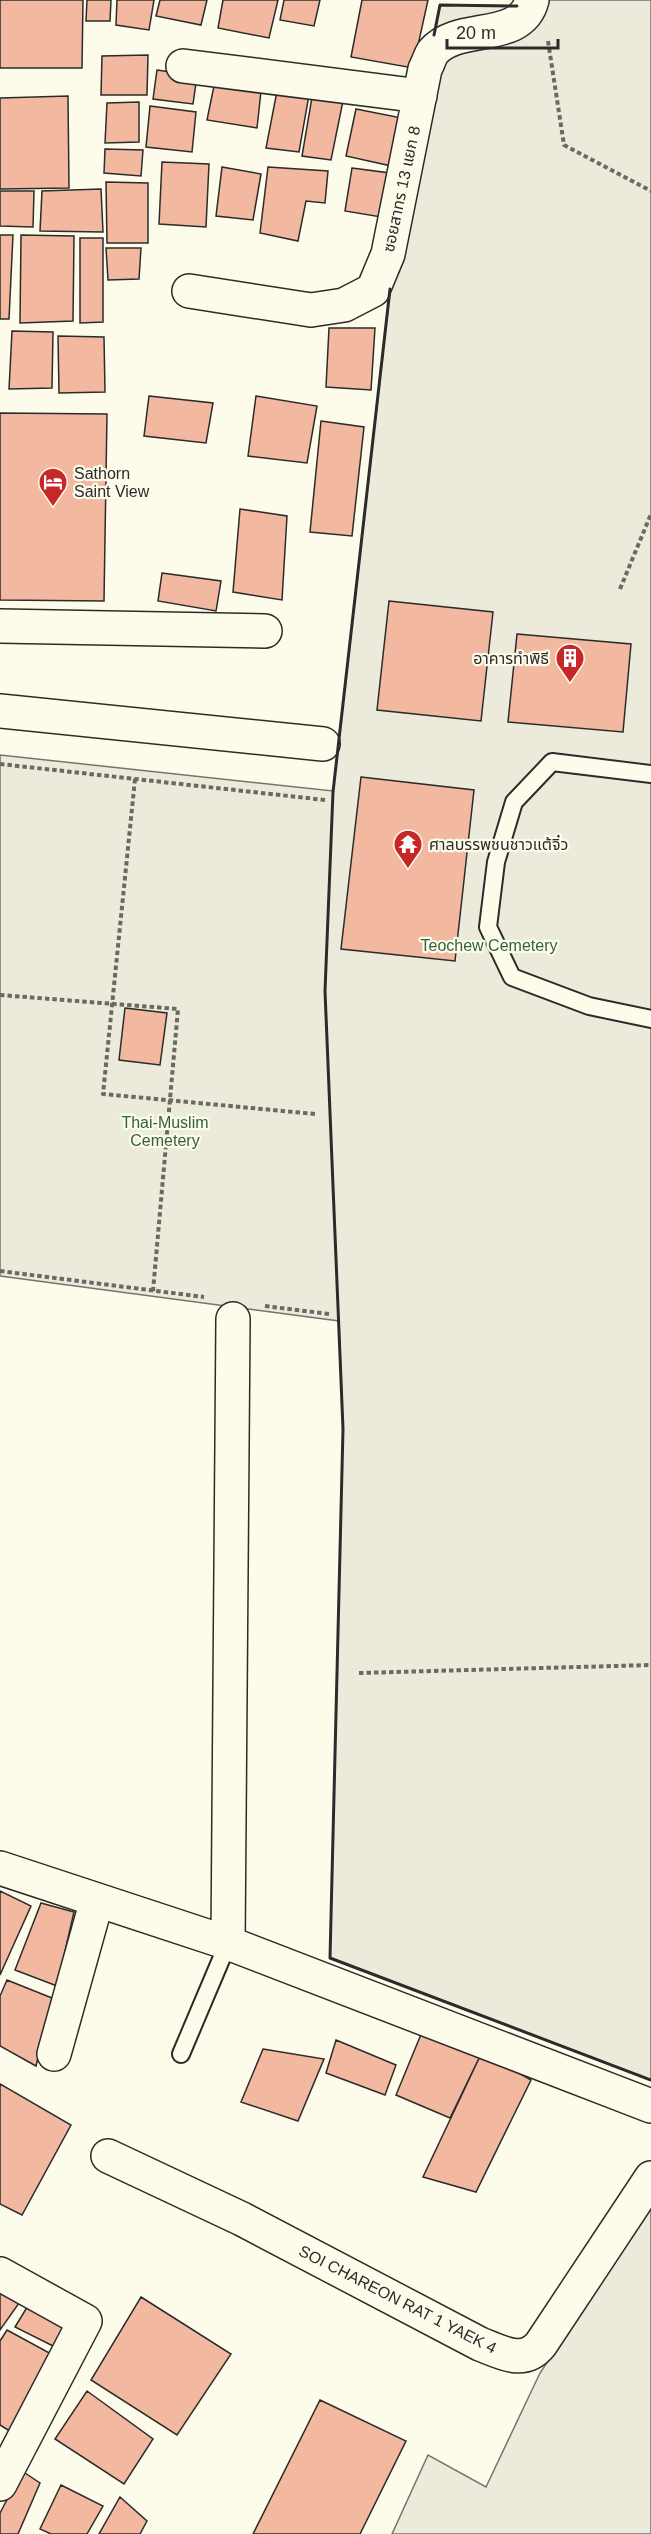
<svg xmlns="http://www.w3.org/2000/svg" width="651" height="2534" font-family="Arial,'Noto Sans Thai',sans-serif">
<rect width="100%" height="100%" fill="#fdfbea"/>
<path fill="#ecebdb" stroke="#74746e" stroke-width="1.5" d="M544,0h107v2080l-321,-122 13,-529 -4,-108 -339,-45v-521l333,36 59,-517 48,-269 102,1z
M651,2206v328h-259l36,-79 58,32 54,-114z"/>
<path fill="#f2b8a0" stroke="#2b2b2b" stroke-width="1.5" d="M0,0h83l-1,68h-82z
M87,0h24l-1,21h-24z
M117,0h37l-5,30 -33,-5z
M160,0h47l-6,25 -45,-9z
M223,0h55l-9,38 -51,-10z
M284,0h36l-6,26 -34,-6z
M362,0h66l-15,68 -62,-11z
M148,55l-1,40h-46l1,-39z
M157,70l40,6 -4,28 -40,-5z
M216,76l46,6 -5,46 -50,-8z
M277,91l32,4 -10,57 -33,-4z
M68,96l1,92 -69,1v-91z
M312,97l31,4 -12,59 -29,-4z
M139,102v40l-34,1 2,-40z
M150,106l46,6 -4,40 -46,-5z
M356,109l51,10 -11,48 -50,-11z
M105,149l38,1 -2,26 -37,-3z
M162,162l47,2 -3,63 -47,-3z
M222,167l39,7 -8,46 -37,-4z
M268,167l60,4 -3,32 -19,-2 -8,40 -38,-8z
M352,168l38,5 -9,44 -36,-6z
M106,182l42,1v60h-41z
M101,189l2,43 -63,-1 2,-40z
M0,191h34l-1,36 -33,-1z
M0,235h13l-4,84h-9z
M21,235l53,1 -1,85 -53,2z
M80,238h23v84l-23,1z
M106,248h35l-2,31 -31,1z
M329,328h46l-4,62 -45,-3z
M12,331l41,1 -1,56 -43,1z
M58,336l46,1 1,55 -46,1z
M149,396l64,7 -7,40 -62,-7z
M256,396l61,10 -10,57 -59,-7z
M0,413l107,1 -3,187 -104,-1z
M321,421l43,6 -12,109 -42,-4z
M240,509l47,7 -5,84 -49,-8z
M162,573l59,8 -5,30 -58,-10z
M389,601l104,11 -12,109 -104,-11z
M517,634l114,10 -8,88 -115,-10z
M361,777l113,13 -19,171 -114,-12z
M125,1008l42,5 -7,52 -41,-5z
M0,1891l31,15 -31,69z
M41,1903l33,9 -17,74 -42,-16z
M7,1980l45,18 -16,68 -36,-20v-50z
M422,2032l60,20 -32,66 -54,-23z
M336,2040l60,25 -11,30 -59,-22z
M263,2049l61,10 -26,62 -57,-19z
M482,2052l49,28 -55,112 -53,-15z
M0,2084l71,41 -49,90 -22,-11z
M0,2283l24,13 -24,34z
M141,2297l90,57 -54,81 -86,-55z
M29,2304l43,23 -13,22 -44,-22z
M7,2330l48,26 -42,77 -13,-8v-84z
M87,2391l66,48 -29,45 -69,-45z
M320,2400l86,41 -46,93h-107z
M22,2471l18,12 -22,51h-18v-21z
M61,2485l42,21 -16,28h-36l-11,-5z
M120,2497l27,24 -7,13h-41z"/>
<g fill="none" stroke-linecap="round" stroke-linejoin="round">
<g stroke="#2b2b2b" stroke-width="20">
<path id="lane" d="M651,774l-99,-12 -38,40 -18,60 -8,65 24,50 77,29 62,13
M181,2054l47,-111"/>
</g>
<g stroke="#2b2b2b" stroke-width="36">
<path id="street" d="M183,66l237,30
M189,291l122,19 33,-5 29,-15 15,-36 37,-185c3,-5 5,-13 8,-17 25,-30 88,-8 99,-52
M0,626l265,5
M0,711l323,33
M0,1868l228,75 423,163
M228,1943l5,-624
M54,2054l43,-154
M108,2156l134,63 238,125c21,8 44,22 61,0l110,-166
M0,2274l85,47 -85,163"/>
</g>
<path stroke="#6a6964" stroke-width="4" stroke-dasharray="4.5 3" stroke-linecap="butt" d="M548,41l16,104 87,46
M620,589l31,-75
M0,764l325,36
M135,779l-32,315 212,20
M0,995l178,14 -25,282
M0,1271l204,26
M265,1306l64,8
M359,1673l292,-8"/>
<use href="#lane" stroke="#fdfbea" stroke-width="16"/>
<use href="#street" stroke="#fdfbea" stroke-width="33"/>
<path stroke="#2b2b2b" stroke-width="3" d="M434,35l6,-30 77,1
M390,289l-57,503 -8,199 18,438 -13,529 321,122"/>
</g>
<defs>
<g id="hotel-pin" transform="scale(1.5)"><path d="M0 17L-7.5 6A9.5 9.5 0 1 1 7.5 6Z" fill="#c62828" stroke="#fdfbea"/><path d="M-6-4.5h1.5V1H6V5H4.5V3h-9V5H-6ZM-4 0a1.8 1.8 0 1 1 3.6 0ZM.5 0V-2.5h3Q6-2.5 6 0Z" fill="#fff"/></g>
<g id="building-pin" transform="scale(1.5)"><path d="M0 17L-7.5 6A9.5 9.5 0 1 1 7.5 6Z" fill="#c62828" stroke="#fdfbea"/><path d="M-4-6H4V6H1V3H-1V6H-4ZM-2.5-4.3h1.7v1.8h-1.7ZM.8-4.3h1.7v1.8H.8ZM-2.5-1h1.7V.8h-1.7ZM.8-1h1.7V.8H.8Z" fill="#fff"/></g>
<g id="temple-pin" transform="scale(1.5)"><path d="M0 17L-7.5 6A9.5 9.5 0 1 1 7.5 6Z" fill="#c62828" stroke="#fdfbea"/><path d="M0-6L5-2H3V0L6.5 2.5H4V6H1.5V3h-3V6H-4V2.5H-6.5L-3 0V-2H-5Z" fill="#fff"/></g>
</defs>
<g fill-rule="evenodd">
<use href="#hotel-pin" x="53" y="482"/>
<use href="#building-pin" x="570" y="658"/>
<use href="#temple-pin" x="408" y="844"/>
</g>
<g text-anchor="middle" stroke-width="4.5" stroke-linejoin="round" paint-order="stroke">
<g font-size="16" fill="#2b2b2b" stroke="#fdfbea">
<text transform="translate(401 189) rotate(-78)" y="6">ซอยสาทร 13 แยก 8</text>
<text transform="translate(398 2299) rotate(27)" y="6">SOI CHAREON RAT 1 YAEK 4</text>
</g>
<g font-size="16" fill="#2b2b2b" stroke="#fdfbea" text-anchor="start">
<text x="74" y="479">Sathorn<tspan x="74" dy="18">Saint View</tspan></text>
<text x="549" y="664" text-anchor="end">อาคารทำพิธี</text>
<text x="429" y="850">ศาลบรรพชนชาวแต้จิ๋ว</text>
</g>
<g font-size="16" fill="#34623c" stroke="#fdfbea">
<text x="489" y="951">Teochew Cemetery</text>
<text x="165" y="1128">Thai-Muslim<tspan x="165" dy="18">Cemetery</tspan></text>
</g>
</g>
<path d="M447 39v9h111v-9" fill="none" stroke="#2b2b2b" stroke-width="3"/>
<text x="456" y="39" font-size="18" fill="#2b2b2b" stroke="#fdfbea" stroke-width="4.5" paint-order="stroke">20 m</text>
</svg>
